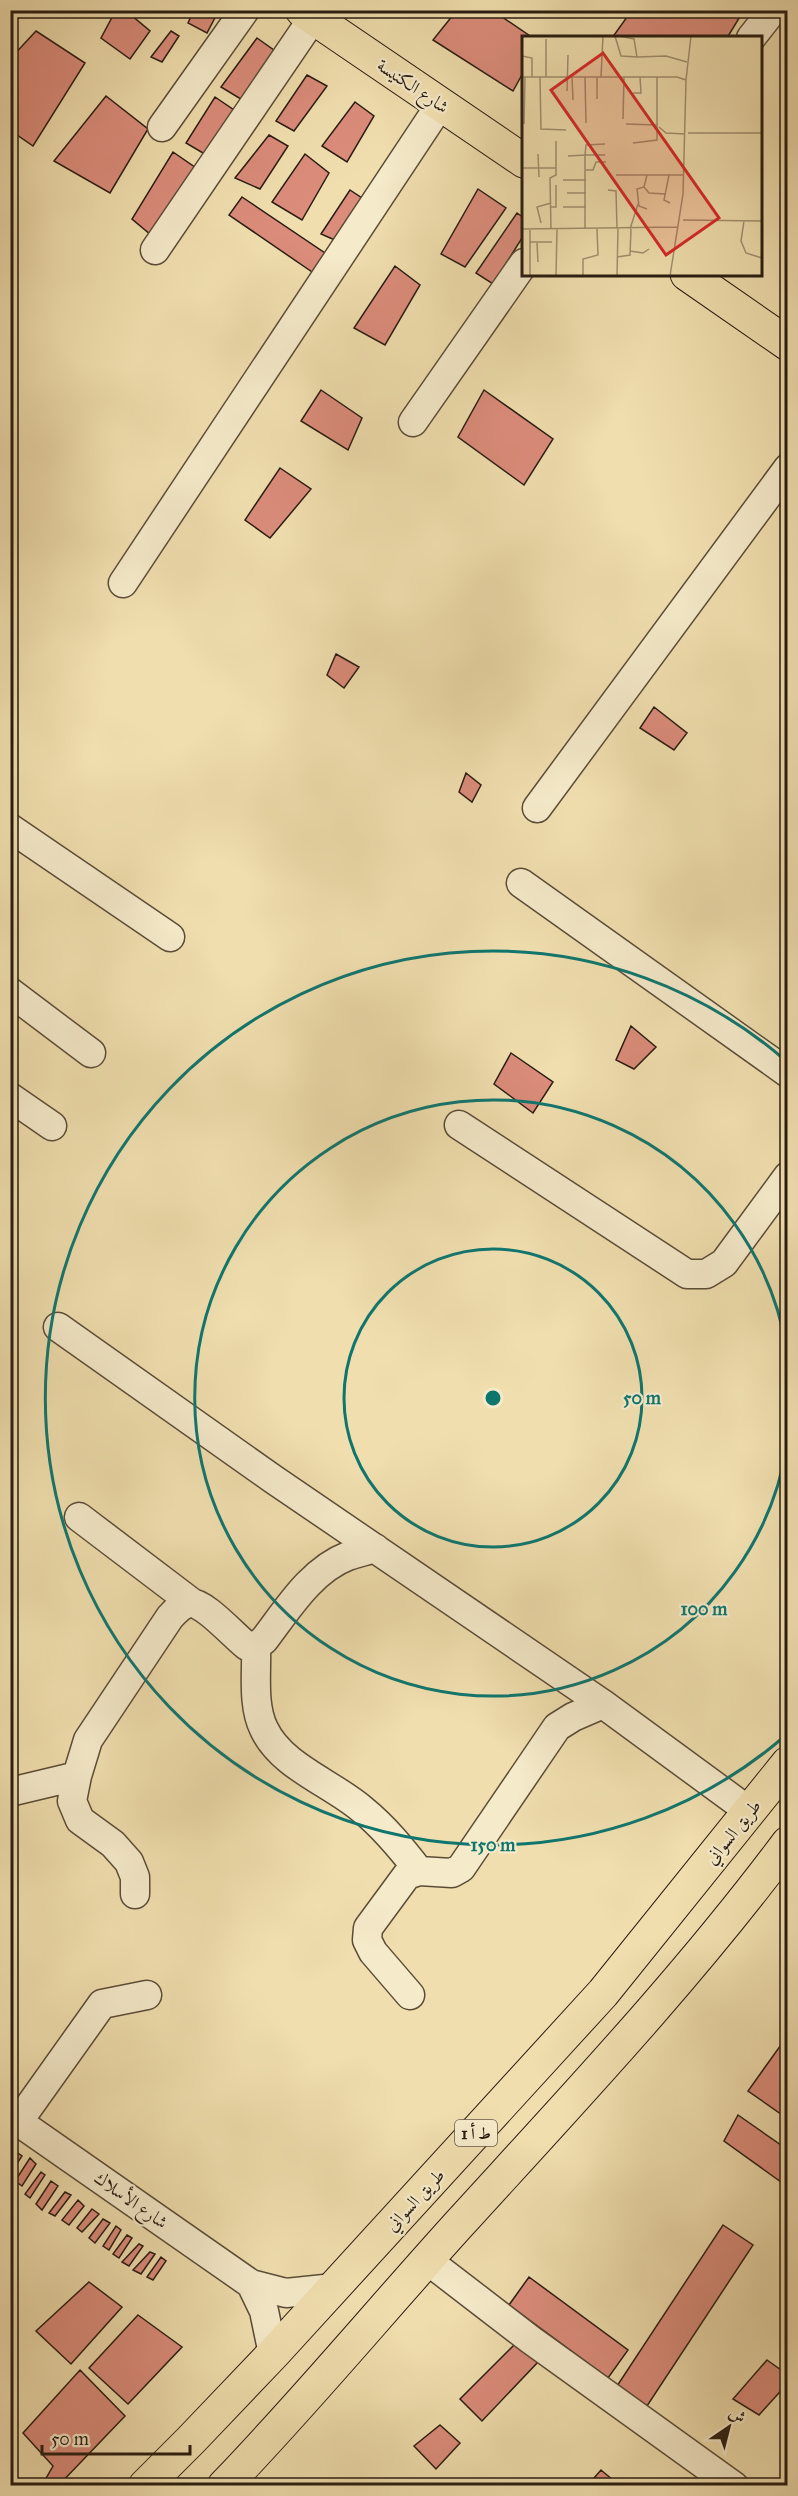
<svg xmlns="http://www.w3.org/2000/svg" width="798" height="2496" font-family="'IM FELL Great Primer',Amiri,serif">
<rect width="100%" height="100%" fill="#f0deae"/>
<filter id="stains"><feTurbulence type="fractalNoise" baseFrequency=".00333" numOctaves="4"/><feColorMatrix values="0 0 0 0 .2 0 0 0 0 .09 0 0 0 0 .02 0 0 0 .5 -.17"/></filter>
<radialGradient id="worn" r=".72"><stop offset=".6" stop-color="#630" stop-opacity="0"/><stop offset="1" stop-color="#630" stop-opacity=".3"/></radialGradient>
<path fill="#db8c7b" stroke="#291c11" stroke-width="1.5" d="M116,10h9l25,21 -20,28 -29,-21z
M194,10h25l-12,23 -19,-10z
M457,10h35l41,28h-9v33l-11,20 -80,-51z
M632,10h112l-17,28h-115z
M36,31l49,32 -52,83 -23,-16v-71z
M171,31l8,5 -17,26 -11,-5z
M257,38l21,15 -34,48 -23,-14z
M307,75l20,11 -33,45 -18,-10z
M106,96l42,33 -38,64 -56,-32z
M215,97l22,15 -29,44 -22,-13z
M355,102l19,14 -27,46 -25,-16z
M269,135l19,11 -28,43 -25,-11z
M173,152l26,18 -48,65 -19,-16z
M305,154l24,19 -27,47 -30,-18z
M478,189l28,19 -41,59 -24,-13z
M350,190l15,10 -28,41 -16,-7z
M242,197l83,56 -10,21 -86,-59z
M517,213l7,5v17l-31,49 -17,-11z
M395,266l25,19 -35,60 -31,-17z
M321,390l41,28 -14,32 -47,-29z
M484,390l69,49 -29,46 -66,-48z
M280,468l31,21 -41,49 -25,-18z
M336,654l23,13 -15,21 -17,-13z
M654,707l33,26 -13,17 -34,-22z
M466,773l15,12 -9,17 -13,-10z
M631,1026l25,21 -22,22 -18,-9z
M511,1053l42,29 -20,31 -39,-29z
M788,2035v84l-40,-28z
M738,2115l50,35v37l-64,-46z
M15,2151l7,5 -12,18v-16z
M30,2158l6,6 -14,22 -7,-5z
M41,2172l4,3 -15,23 -5,-4z
M51,2181l7,5 -16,24 -6,-6z
M65,2192l6,3 -16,21 -6,-3z
M78,2200l6,6 -15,19 -7,-5z
M92,2209l7,5 -17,18 -5,-4z
M103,2219l7,4 -15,20 -6,-5z
M723,2225l30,20 -106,161 -30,-20z
M116,2226l5,4 -12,20 -6,-4z
M127,2235l5,3 -13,20 -6,-4z
M139,2244l4,2 -14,20 -7,-4z
M150,2252l5,2 -14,20 -8,-4z
M161,2257l5,4 -13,19 -6,-3z
M529,2277l99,73 -20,28 -99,-73z
M89,2282l33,25 -51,57 -35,-33z
M138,2315l44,32 -54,57 -39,-36z
M516,2343l22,19 -56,59 -22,-22z
M767,2360l21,15v8l-29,32 -26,-16z
M80,2370l45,46 -67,70h-5l-8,-6 8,-14 -30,-33z
M440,2425l20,18 -24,26 -22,-23z
M601,2470l19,16h-33z"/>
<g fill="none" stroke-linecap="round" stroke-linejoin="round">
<g stroke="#5b4c38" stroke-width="31">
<path id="minor" d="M751,38l22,-28
M162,127l83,-117
M155,250l158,-232
M413,422l111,-159
M123,583l317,-478
M537,808l251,-340
M10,828l160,109
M521,883l267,190
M10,992l81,61
M10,1097l42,29
M459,1125l228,149h19l18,-11 64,-87
M58,1327l215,152 330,225 146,107
M79,1517l112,85
M256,1646c1,26 -4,59 8,83 18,38 68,54 99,81 22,18 39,39 56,61
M10,1792l67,-16
M135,1894v-17l-6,-15 -16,-18 -33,-24 -8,-19 5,-25 11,-36 82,-123c6,-6 11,-13 20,-14 13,-2 45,34 57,43h9l8,-6c23,-30 47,-70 84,-84 8,-3 18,-5 27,-8
M410,1995l-37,-43 -6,-12 1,-12 39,-53 12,-4 33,2 9,-5 96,-141 16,-10 30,-13
M10,2116l241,168 35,9 48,-5
M18,2122l84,-118 45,-9
M427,2260l104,80 203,146
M251,2284l13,27 9,43"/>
</g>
<g stroke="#291c11" stroke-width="35">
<path id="major" d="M302,10l222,151
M687,274l101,70"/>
</g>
<g stroke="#291c11" stroke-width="35">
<path id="highway" d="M145,2486l46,-46 82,-86 330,-361 185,-230
M224,2486c82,-85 157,-176 236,-263 113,-124 228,-246 328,-380"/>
</g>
<use href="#minor" stroke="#f5eaca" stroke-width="28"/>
<use href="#major" stroke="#f0deae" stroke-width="33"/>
<use href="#highway" stroke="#f0deae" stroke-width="33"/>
</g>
<g fill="none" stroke="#0f766e" stroke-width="3">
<circle cx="493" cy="1398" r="149"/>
<path d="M787 1445A298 298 0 1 1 787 1351"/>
<path d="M786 1735A447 447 0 1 1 786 1061"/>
</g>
<g text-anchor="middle" stroke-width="4.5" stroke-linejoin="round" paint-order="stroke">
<rect fill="#f5eaca" stroke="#665a48" stroke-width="1.5" x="455" y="2120" width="42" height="26" rx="4.5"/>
<g font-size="16" font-weight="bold" fill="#291c11">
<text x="476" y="2139">ط أ 1</text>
</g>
<g font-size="18" fill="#291c11" stroke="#f5eaca">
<text transform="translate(413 86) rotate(34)" y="6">شارع الكنيسة</text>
<text transform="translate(733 1832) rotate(-51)" y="6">طريق السواني</text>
<text transform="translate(131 2200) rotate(35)" y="6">شارع الأسلاك</text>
<text transform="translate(415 2200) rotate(-47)" y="6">طريق السواني</text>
</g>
</g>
<g transform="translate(522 36)">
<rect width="240" height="240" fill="#f0deae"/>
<path fill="none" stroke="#a0906f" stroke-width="1.5" d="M93,0l6,20 16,1M97,0l15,3 3,18 29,-1 21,6M24,3v38M0,20l10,2v19M0,41h155l9,3M18,41l1,52 25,1M50,41l1,23M63,41l1,46M75,41v22M79,41l2,-41M45,55l1,-36M111,57h8l-1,-16M101,83l1,-42M2,88l1,-47M104,88l31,1M137,91l7,6 19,1M166,97h74M111,107l24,-3v-63M83,108l-19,1 -1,10h20M16,118l1,23M46,120l17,-1v74M0,132h34M64,134h7l3,-8h10M94,139h68M125,139l-3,12 -7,2 2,17 8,3M147,139l-5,25 6,3M41,144h23M122,151l5,6 16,1M86,154l8,1 1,38M45,157h19M28,171h6v-22M41,171h23M161,184l79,1M222,185l-3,20 5,12 16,5M19,187l-4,-16 14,-4M0,193l156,-2M29,193l-1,-51 6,-3v-34M108,193l8,-25M8,206h22M15,207l1,19M108,215l13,2 6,-4M95,221l13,-2 1,-26M8,240v-46M34,240l1,-47M61,240v-17l15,-4 -1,-26M95,240l1,-47M148,240l13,-82 3,-114 5,-44"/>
<path fill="#d62828" fill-opacity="0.15" stroke="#d62828" stroke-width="3" d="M81,17l116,165 -53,37 -115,-165z"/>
<rect width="240" height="240" fill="none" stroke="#291c11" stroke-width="3"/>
</g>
<circle cx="493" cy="1398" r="9" fill="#0f766e" stroke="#f5eaca" stroke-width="3"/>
<g font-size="18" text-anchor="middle" font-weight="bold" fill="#0f766e" stroke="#f5eaca" stroke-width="4.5" stroke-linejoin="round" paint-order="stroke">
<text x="642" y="1404">50 m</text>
<text x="704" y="1615">100 m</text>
<text x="493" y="1851">150 m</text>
</g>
<rect width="798" height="2496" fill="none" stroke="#f0deae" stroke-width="36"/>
<rect x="12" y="12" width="774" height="2472" fill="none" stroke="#291c11" stroke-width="3"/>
<rect x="18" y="18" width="762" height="2460" fill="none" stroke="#291c11" stroke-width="1.5"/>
<g transform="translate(729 2427) rotate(35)" stroke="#f5eaca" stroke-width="4.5" paint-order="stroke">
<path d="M0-4.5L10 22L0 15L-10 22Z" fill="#291c11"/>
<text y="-9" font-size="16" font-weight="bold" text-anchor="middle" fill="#291c11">ش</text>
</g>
<path d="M42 2445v9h148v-9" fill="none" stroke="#291c11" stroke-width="3"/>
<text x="51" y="2445" font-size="18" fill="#291c11" stroke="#f5eaca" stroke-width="4.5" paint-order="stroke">50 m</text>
<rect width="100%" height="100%" filter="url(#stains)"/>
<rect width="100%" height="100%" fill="url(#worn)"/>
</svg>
